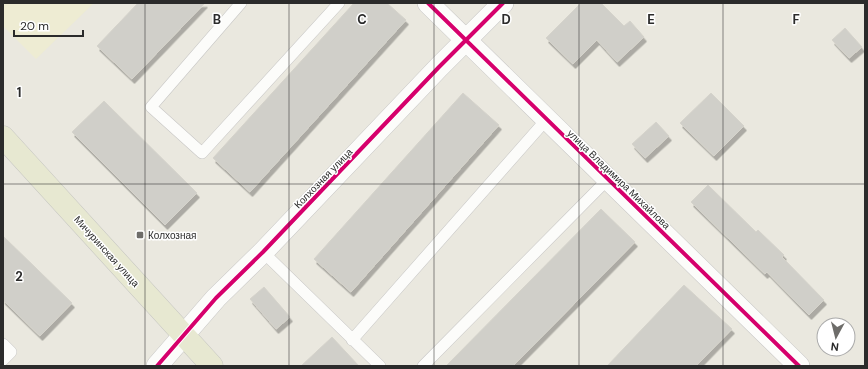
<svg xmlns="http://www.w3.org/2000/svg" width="868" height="369" font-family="'DM Sans',sans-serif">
<defs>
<filter id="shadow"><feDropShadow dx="2.5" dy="4.5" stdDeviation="0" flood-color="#0004"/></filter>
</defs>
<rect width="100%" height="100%" fill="#eae8df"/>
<path fill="#eeecd3" d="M3,3h91l-58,56 -33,-33z"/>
<path fill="#d0cfc9" stroke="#d5d3cb" filter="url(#shadow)" d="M138,3h67l-73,76 -35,-33z
M354,3h33l19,17 -156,172 -37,-34z
M581,3h20l23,23 6,-5 14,16 -27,25 -20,-22 -24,24 -27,-26z
M845,28l17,19 -13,11 -17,-18z
M463,93l36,32 -148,167 -37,-33z
M711,93l33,33 -30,30 -34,-33z
M104,101l93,92 -32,32 -93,-93z
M656,122l13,14 -24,22 -13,-14z
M708,185l48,47 2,-2 26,25 -2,2 42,43 -15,15 -42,-43 -2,2 -74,-72z
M601,209l34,33 -122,124h-67z
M3,236l69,67 -32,33 -37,-36z
M684,285l48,44 -36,37h-89z
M264,287l26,30 -14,12 -26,-30z
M332,337l27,29h-58z"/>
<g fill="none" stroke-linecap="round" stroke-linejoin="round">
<g stroke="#c7c6c5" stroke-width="12">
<path id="lane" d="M241,3l-90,104 51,46 137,-150
M263,252l117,114
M352,340l194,-220
M3,344l8,8 -8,8
M423,366l185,-187"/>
</g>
<g stroke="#c7c6c5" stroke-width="22">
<path id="street" d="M428,3l371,363
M157,366l59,-68 47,-46 176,-185 64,-64"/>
</g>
<g stroke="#c5c5c1" stroke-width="23">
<path id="primary" d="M3,137l209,229"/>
</g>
<use href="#lane" stroke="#fcfcfa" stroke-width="11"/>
<use href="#street" stroke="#fcfcfa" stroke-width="21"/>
<use href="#primary" stroke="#e7e8d1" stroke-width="22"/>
<g stroke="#fff" stroke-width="6">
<path id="cycleway" d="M428,3l371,363
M157,366l59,-68 47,-46 176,-185 64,-64"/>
</g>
<use href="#cycleway" stroke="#d6006c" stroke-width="4"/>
</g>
<path fill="none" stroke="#2b2b2b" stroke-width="1" stroke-opacity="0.55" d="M145,3v363M289,3v363M434,3v363M579,3v363M723,3v363M3,184h862"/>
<rect fill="#6e6d6a" stroke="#fff" stroke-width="1.5" x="136" y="231" width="8" height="8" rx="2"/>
<g text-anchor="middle" stroke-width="3" stroke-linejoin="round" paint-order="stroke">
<g font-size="10" fill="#2b2b2b" stroke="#fff">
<text transform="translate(323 178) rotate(-46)" y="4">Колхозная улица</text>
<text transform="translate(619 179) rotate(44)" y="4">улица Владимира Михайлова</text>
<text transform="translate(107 251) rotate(48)" y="4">Мичуринская улица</text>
</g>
<g font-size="10" fill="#2b2b2b" stroke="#fff" text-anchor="start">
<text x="148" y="239">Колхозная</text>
</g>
</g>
<g font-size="13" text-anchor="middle" font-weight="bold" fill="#2b2b2b" stroke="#fff" stroke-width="3" stroke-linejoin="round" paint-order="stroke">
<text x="217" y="24">B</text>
<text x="362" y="24">C</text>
<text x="506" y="24">D</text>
<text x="651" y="24">E</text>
<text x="796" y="24">F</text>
<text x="19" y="97">1</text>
<text x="19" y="281">2</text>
</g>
<rect width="868" height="369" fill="none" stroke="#2b2b2b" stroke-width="8"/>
<g transform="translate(836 337) rotate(187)"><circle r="19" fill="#ffffff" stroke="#aaaaaa"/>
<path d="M0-3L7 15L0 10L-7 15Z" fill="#6e6d6a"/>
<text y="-6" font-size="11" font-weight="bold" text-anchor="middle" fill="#2b2b2b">N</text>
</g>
<path d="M14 30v6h69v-6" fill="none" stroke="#2b2b2b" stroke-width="2"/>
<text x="20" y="30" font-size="12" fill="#2b2b2b" stroke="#ffffff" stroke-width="3" paint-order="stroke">20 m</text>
</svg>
